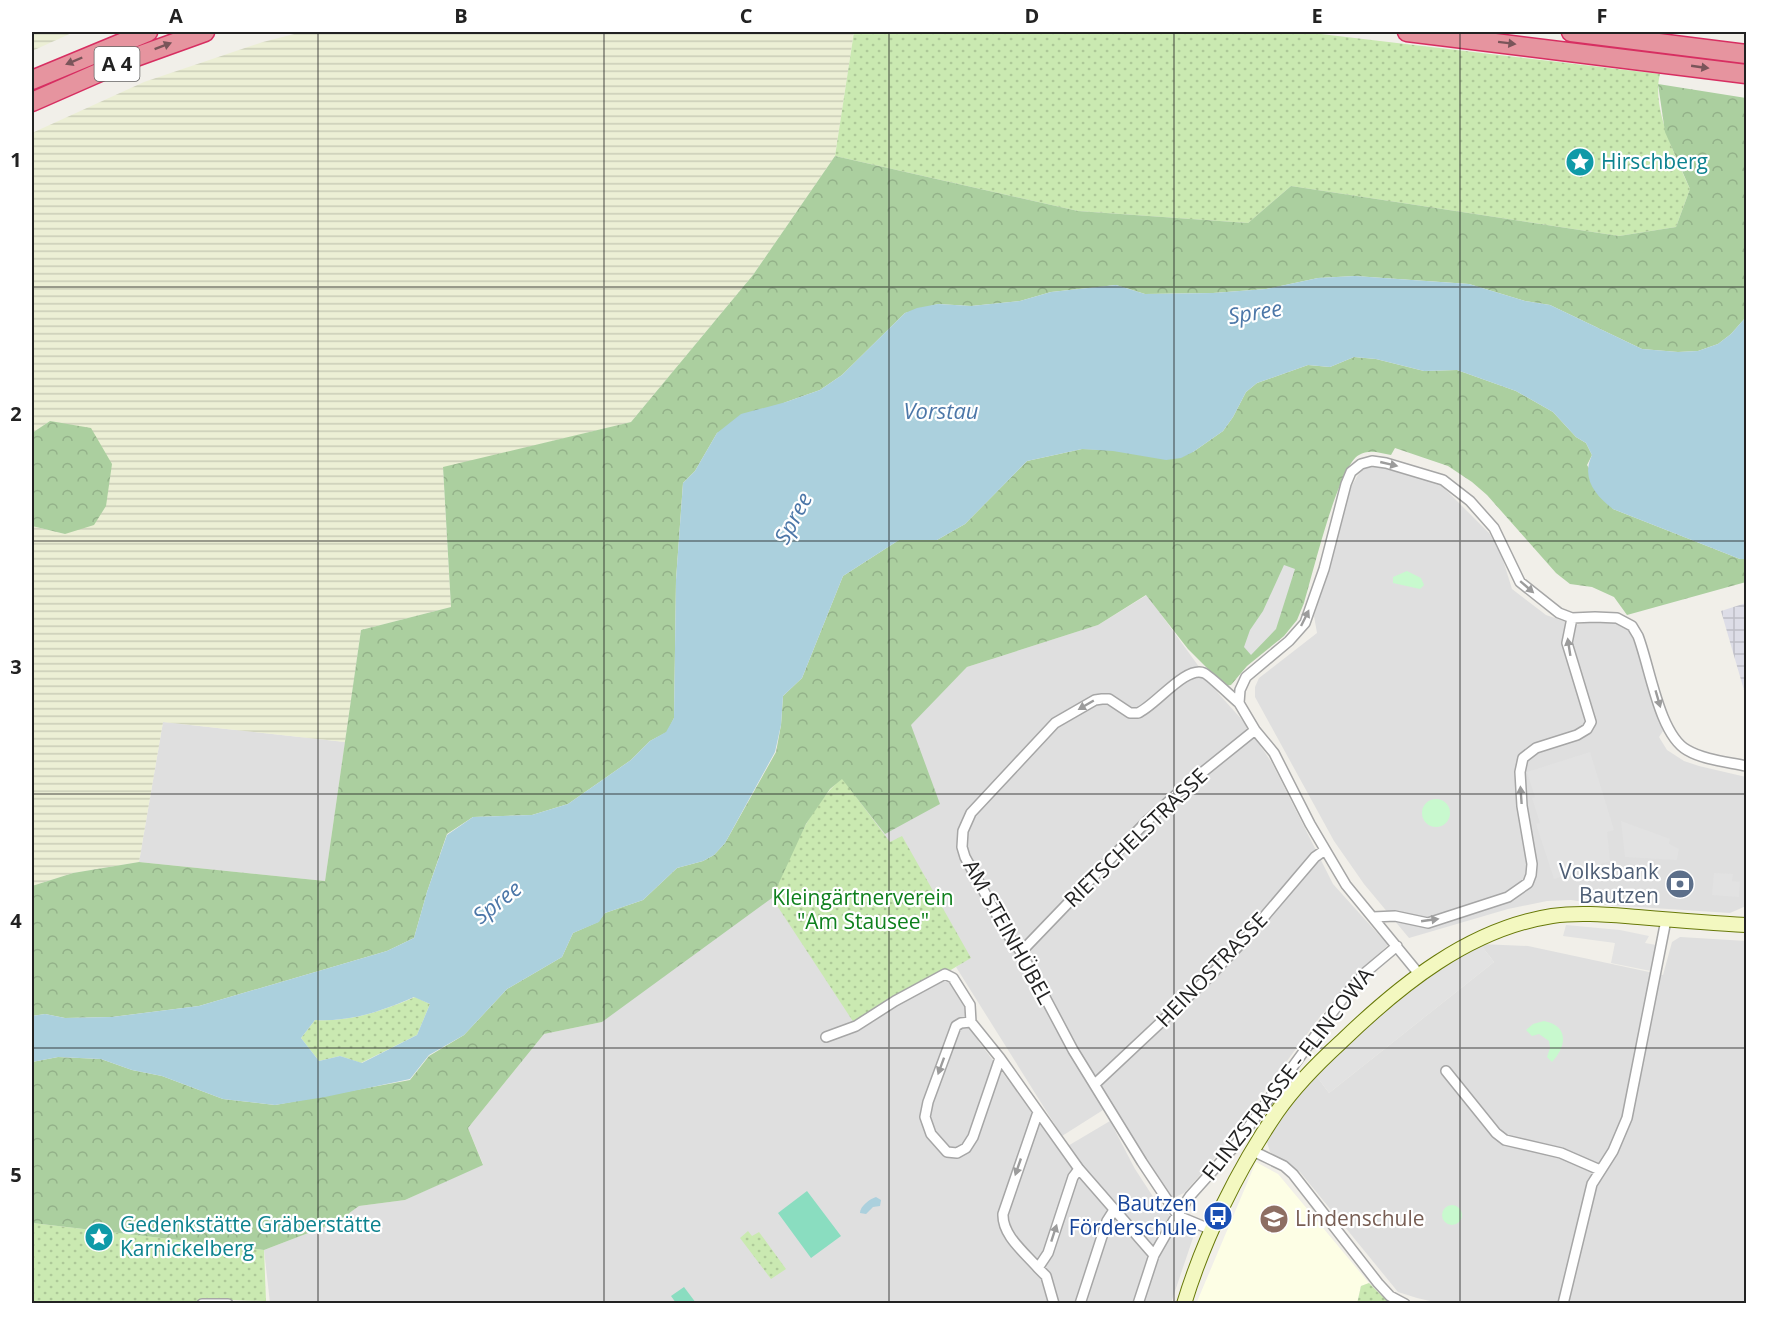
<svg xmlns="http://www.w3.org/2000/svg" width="1778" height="1335" font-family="'Open Sans',sans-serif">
<defs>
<pattern id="farmland-rules" width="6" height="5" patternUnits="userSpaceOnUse" patternTransform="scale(1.5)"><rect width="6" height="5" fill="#ecefd5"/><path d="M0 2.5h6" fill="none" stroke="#cacdb7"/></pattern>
<pattern id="grass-dots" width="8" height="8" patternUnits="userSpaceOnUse" patternTransform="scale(1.5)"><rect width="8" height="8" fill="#cae9b1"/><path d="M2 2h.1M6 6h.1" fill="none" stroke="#adc898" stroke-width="1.8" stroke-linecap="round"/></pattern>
<pattern id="forest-crowns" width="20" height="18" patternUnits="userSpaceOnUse" patternTransform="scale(1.5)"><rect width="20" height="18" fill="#abcf9f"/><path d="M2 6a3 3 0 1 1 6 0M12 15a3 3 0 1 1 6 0" fill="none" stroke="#93b189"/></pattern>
<pattern id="plaza-grid" width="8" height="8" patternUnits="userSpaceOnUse" patternTransform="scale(1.5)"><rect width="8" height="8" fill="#dddde7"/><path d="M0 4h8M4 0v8" fill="none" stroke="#bdbdc6"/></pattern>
</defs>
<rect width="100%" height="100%" fill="#f1efe9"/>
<path fill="#dfdfdf" d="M1375,465l12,2 54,18 48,48 11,17 12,39 34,26 29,10 20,-4 20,2 14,7 12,29 22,72 -4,6 8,13 17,11 15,5 47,11v129l-16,7 -124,-8 -35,-5 -24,1 -39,8 -99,29 -45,-54 -30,-43 -79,-144v-10l4,-9 58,-45 -3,-17 37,-129 7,-12 7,-8z
M1147,595l71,98 26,29 28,41 61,121 55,61 -30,28 -39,45 -109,146 -26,29 -13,6 -60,-94 -49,31 -106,-169 6,-4 -19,10 21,33 2,11 13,25 82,108 49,-29 25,48 26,40 34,23 -24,71h-901l-6,-53 73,-28 22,-16 46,-6 78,-36 -15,-36 76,-94 58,-12 308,-297 57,-58 131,-42z
M163,722l182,20 -20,139 -186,-19z
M1680,937l66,4v362l-303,1 -26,-6 -19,-6 -98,-120 -30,-20 -4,-13 14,-23 35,-42 14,19 165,-131 -14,-18 48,2 135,29 9,-33z"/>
<path fill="#fdfee5" d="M1256,1162l22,12 91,109 -8,3 -4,17 -161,1z"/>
<path fill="url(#farmland-rules)" d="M32,32h42l-42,19z
M302,32h552l-19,124 -82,119 -122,147 -188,46 8,139 -90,23 -16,112 -182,-20 -24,140 -66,11 -41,13v-360l33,8 -15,-113 -18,12v-300l112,-51 119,-40z"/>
<path fill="url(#grass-dots)" d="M854,32h450l356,42c-9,34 16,83 30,115l-14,38 -57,9 -328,-50 -43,37 -170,-12 -243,-55z
M842,778l48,64 12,-6 69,122 -115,68 -84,-128c19,-42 35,-89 70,-120z
M415,997l15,7 -13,31 -56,28 -21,-7 -21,5 -18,-23 14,-18c36,2 67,-9 100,-23z
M32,1223l232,27 2,51 -63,-2 -10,5h-161z
M748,1231l4,5 7,-4 27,37 -15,10 -31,-41z
M1369,1283l14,14 13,6 -39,1 4,-18z"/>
<path fill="url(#forest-crowns)" d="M1658,84l88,14v219l-15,17 -13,10 -20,7 -20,1 -36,-3 -92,-44 -25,-4 -56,-17 -114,-8 -37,2 -52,11 -53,4 -68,1 -29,-9 -65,7 -31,9 -49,5 -33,-2 -33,9 -63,62 -22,15 -34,12 -69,31 -22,38 -12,12 -7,97 -2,138 -7,14 -17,9 -19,19 -63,44 -36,11 -59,2 -26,17 -20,58 -13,46 -27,13 -188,55 -87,11 -47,1 -20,-4 -13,2v-130l41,-13 66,-11 186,19 36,-251 90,-23 -8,-140 188,-45 122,-147 82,-119 243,55 170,12 43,-37 328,50 57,-9 14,-38 -25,-57z
M1354,357l22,2 48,12 33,-1 59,21 37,21 23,25 10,6 6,12 -5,10 26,44 127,50h6v23l-119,33 -13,-18 -22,-10 -22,-3 -14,-11 -69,-78 -15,-13 -24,-16 -53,-18 -4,7c-11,-2 -22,-6 -32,0 -21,11 -47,122 -55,148l-7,17 -13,16 -37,30 -16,19 -6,1 -37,-37 -42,-54 -48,30 -131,42 -56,58 29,79 -55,30 -43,-55 -12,10 -24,35 -34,74 -170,124 -58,12 -76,94 15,37 -78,35 -46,6 -22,16 -73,28 -232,-27v-161l26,-5 43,2 31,11 30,6 61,23 52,6 135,-25 19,-24 35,-21 43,-46 55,-32 11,-24 25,-11 7,-9 38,-13 34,-32 26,-7 11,-6 11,-12 51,-91 5,-27 2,-29 19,-18 41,-102 56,-36h38l28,-16 62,-63 55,-12 111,3 30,-21 10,-14 13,-25 11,-9 51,-18 22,2z
M50,421l41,7 21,36 -6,42 -12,19 -29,9 -33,-8v-93z"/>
<path fill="#c8f9ce" d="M1407,571l14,7 3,7 -4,4 -27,-6v-6z
M1422 813a14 14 0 1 1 28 0a14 14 0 1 1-28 0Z
M1544,1021c26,5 22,26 8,41l-5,-5 3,-9 -1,-7 -10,-7 -7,2 -6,-6 7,-6z
M1442 1215a10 10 0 1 1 20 0a10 10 0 1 1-20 0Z"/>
<path fill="#8addc0" d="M807,1191l34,45 -30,22 -33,-45z
M684,1287l12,16h-20l-5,-7z"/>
<path fill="#e2e2e2" d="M1284,565l11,4 -19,60 -25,26 -7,-8 6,-17 13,-19z
M1590,752l24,78 -7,2 3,29 -56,18 -18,-55 4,-1 -8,-25 3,-1 -8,-25z
M1621,821l49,18 -1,5 10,5 -2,11 -52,-3z
M1714,873l19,1 -1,7 8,1 -1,15 -27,-2z
M1566,925l54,5 29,6 -4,7 17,3 -6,26 -45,-9 4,-20 -52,-7z
M1480,944l14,18 -165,131 -14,-19 68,-65 44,-35z"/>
<path fill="url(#plaza-grid)" d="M1746,603v94l-25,-86z"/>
<path fill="#abd0dd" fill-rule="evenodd" d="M1355,276l114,8 56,17 25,4 92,44 36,3 20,-1 20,-7 13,-10 15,-17v242h-6l-127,-50c-18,-14 -32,-31 -21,-54l-6,-12 -10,-6 -23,-25 -37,-21 -59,-21 -33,1 -48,-12 -22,-2 -24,10 -22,-2 -51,18 -11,9 -13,25 -10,14 -30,21 -12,6 -15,2 -53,-9 -31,-2 -55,12 -62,63 -28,16h-38l-56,36 -41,102 -19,18 -2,29 -6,27 -50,91 -11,12 -11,6 -26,7 -34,32 -38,13 -6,9 -26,11 -11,24 -55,32 -43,46 -35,20 -19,24 -85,18 -50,8 -52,-6 -61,-23 -30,-6 -31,-11 -43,-2 -26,5v-46l13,-2 20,4 47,-1 87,-11 188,-55 27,-13 13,-46 20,-57 26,-18 59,-2 36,-11 63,-44 19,-19 16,-9 8,-14 2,-138 7,-97 12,-12 22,-38 24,-19 45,-12 34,-12 22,-15 63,-62 12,-5 21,-4 33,2 49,-5 31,-9 65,-7 29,9 68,-1 53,-4 52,-11zM414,997l16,7 -13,31 -55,28 -22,-7 -21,5 -18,-23 14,-18c36,2 67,-9 99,-23z
M876,1197l5,3 -1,6 -7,1 -7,7 -6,-1c0,-7 10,-14 16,-16z"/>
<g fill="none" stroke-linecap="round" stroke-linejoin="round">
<g stroke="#a6a6a6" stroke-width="12">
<path id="street" d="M1373,917l22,-1 33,7 80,-26 20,-14 3,-8 1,-11 -10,-58 -2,-34 3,-14 13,-10 41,-13 10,-6 4,-7 -24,-79 5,-25
M1021,952l126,-131 41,-37 67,-54
M1419,974l-73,-89 -36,-61 -36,-71 -19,-23 -16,-27 1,-13 6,-13 43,-36 16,-18 19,-54 22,-85 5,-12 10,-8 11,-3 14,2 57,17 27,21 24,27 26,54 39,31 13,5 23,-1 22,1 15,8 6,10c12,31 21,98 49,114 17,10 41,12 59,16
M971,1022l-10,1 -5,3 -28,76 -3,15 6,17 16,18 10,1 9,-5 7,-11 27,-79
M826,1037l30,-11 39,-25 50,-27 8,4 17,27 1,17 29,36 79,111 75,86
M1446,1071l50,62 9,7 56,13 39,17
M1095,1084l113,-106 38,-40 69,-81 10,-7
M1038,1112l-35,102c-1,21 21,38 35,54
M1253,1151l31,15 9,8 85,109 12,13 15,8
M1212,1230l-34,-14 -36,-54 -69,-112 -52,-98 -13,-17 -43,-78 -3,-10 1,-16 8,-18 84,-90 40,-23 7,-1h7l21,14h8c17,-7 48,-48 66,-40 4,1 29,25 35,30
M202,1304h26
M1054,1304l-8,-28 -8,-8 10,-15 25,-76 6,-8
M1080,1304l27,-83 7,-11
M1138,1304l16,-49 20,-35 16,-24 43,-48 110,-150 23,-26 31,-26
M1563,1304l29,-120 21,-33 14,-33 39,-198"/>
</g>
<g stroke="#687908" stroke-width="16">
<path id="secondary" d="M1184,1304c20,-66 54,-135 93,-192 18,-26 41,-49 64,-70 59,-57 128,-113 211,-126 28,-4 58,-1 86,1 36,3 72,6 108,8"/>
</g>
<g stroke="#d72e61" stroke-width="21">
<path id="highway" d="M1407,32l339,42
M1571,32l175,22
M32,80l116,-48
M32,102l98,-43 75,-27"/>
</g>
<use href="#street" stroke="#fff" stroke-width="9"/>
<use href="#secondary" stroke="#f3f8c0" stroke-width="14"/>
<use href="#highway" stroke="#e6949f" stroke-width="18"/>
</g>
<defs><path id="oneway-solid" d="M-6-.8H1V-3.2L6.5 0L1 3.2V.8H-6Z" transform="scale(1.5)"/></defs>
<g fill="#7a555a">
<use href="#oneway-solid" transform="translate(1507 43) rotate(7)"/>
<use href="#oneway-solid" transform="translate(163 46) rotate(-21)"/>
<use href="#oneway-solid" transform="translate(74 61) rotate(157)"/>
<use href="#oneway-solid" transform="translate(1700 67) rotate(8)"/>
</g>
<g fill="#9c9c9c">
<use href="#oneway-solid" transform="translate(1389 464) rotate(13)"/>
<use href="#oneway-solid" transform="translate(1527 587) rotate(41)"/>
<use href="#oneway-solid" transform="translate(1305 618) rotate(-64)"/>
<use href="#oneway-solid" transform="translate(1569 647) rotate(-99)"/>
<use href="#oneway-solid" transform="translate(1658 699) rotate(74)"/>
<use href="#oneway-solid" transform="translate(1086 705) rotate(150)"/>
<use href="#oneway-solid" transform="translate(1521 795) rotate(-94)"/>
<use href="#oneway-solid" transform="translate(1430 920) rotate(-8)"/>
<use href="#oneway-solid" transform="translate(941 1066) rotate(110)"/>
<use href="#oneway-solid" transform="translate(1018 1167) rotate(109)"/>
<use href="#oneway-solid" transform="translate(1054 1233) rotate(-72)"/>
</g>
<path fill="none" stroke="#222" stroke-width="1.5" stroke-opacity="0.55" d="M318,32v1272M604,32v1272M889,32v1272M1174,32v1272M1460,32v1272M32,287h1714M32,541h1714M32,794h1714M32,1048h1714"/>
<defs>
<g id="sight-disc" transform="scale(1.5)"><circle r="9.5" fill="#0f9aa8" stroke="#fff"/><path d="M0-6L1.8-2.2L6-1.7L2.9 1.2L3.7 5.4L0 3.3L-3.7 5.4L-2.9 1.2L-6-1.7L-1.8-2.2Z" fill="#fff"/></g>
<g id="bank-disc" transform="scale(1.5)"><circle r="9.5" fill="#5c6f8a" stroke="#fff"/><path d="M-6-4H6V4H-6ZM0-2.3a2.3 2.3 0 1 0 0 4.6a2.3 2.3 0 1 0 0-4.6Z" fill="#fff"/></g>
<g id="bus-disc" transform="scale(1.5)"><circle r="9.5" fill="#1a4fb4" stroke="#fff"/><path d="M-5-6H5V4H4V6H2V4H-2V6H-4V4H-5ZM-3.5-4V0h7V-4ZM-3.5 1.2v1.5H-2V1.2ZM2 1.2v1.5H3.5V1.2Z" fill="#fff"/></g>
<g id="school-disc" transform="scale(1.5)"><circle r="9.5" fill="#8d6e63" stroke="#fff"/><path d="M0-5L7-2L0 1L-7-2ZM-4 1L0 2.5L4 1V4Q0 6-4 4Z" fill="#fff"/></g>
</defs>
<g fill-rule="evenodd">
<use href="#sight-disc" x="1580" y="162"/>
<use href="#bank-disc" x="1680" y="884"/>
<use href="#bus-disc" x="1218" y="1216"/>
<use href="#school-disc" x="1274" y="1219"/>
<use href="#sight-disc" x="99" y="1237"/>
</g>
<g text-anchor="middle" stroke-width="4.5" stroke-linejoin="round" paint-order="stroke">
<rect fill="#fff" stroke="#646464" stroke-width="1.5" x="94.5" y="47" width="45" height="34" rx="4.5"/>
<g font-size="20" font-weight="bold" fill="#222">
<text x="117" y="71">A 4</text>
</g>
<g font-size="21" fill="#0d838f" stroke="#fff" text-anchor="start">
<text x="1601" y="169">Hirschberg</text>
<text x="120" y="1232">Gedenkstätte Gräberstätte<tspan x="120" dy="24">Karnickelberg</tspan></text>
</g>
<g font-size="21" fill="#222" stroke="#fff">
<text transform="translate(1136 838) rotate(-44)" y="7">RIETSCHELSTRASSE</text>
<text transform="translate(1008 932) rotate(61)" y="7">AM STEINHÜBEL</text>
<text transform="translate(1212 970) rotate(-46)" y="7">HEINOSTRASSE</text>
<text transform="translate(1288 1074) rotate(-52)" y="7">FLINZSTRASSE - FLINCOWA</text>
</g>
<g font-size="21" fill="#4e5e75" stroke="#fff" text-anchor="end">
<text x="1659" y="879">Volksbank<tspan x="1659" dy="24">Bautzen</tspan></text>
</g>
<g font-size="21" fill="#0f801d" stroke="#fff">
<text x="863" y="905">Kleingärtnerverein<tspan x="863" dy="24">"Am Stausee"</tspan></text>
</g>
<g font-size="21" fill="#164399" stroke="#fff" text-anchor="end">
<text x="1197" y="1211">Bautzen<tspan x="1197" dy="24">Förderschule</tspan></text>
</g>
<g font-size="21" fill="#785e54" stroke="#fff" text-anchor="start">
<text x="1295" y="1226">Lindenschule</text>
</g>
<g font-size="22" font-style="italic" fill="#4c77a8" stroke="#fff">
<text transform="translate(1255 312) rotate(-9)" y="8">Spree</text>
<text x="941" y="419">Vorstau</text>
<text transform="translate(793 518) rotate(-62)" y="8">Spree</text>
<text transform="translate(497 902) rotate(-38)" y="8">Spree</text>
</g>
</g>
<rect width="1778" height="1335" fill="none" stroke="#ffffff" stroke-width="66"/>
<rect x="33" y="33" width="1712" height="1269" fill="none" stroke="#222" stroke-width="2"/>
<g font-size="20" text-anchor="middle" font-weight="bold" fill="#222">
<text x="176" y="23">A</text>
<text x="461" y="23">B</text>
<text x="746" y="23">C</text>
<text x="1032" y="23">D</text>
<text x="1317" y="23">E</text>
<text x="1602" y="23">F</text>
<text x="16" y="167">1</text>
<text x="16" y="421">2</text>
<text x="16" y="674">3</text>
<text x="16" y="928">4</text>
<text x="16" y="1182">5</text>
</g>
</svg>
